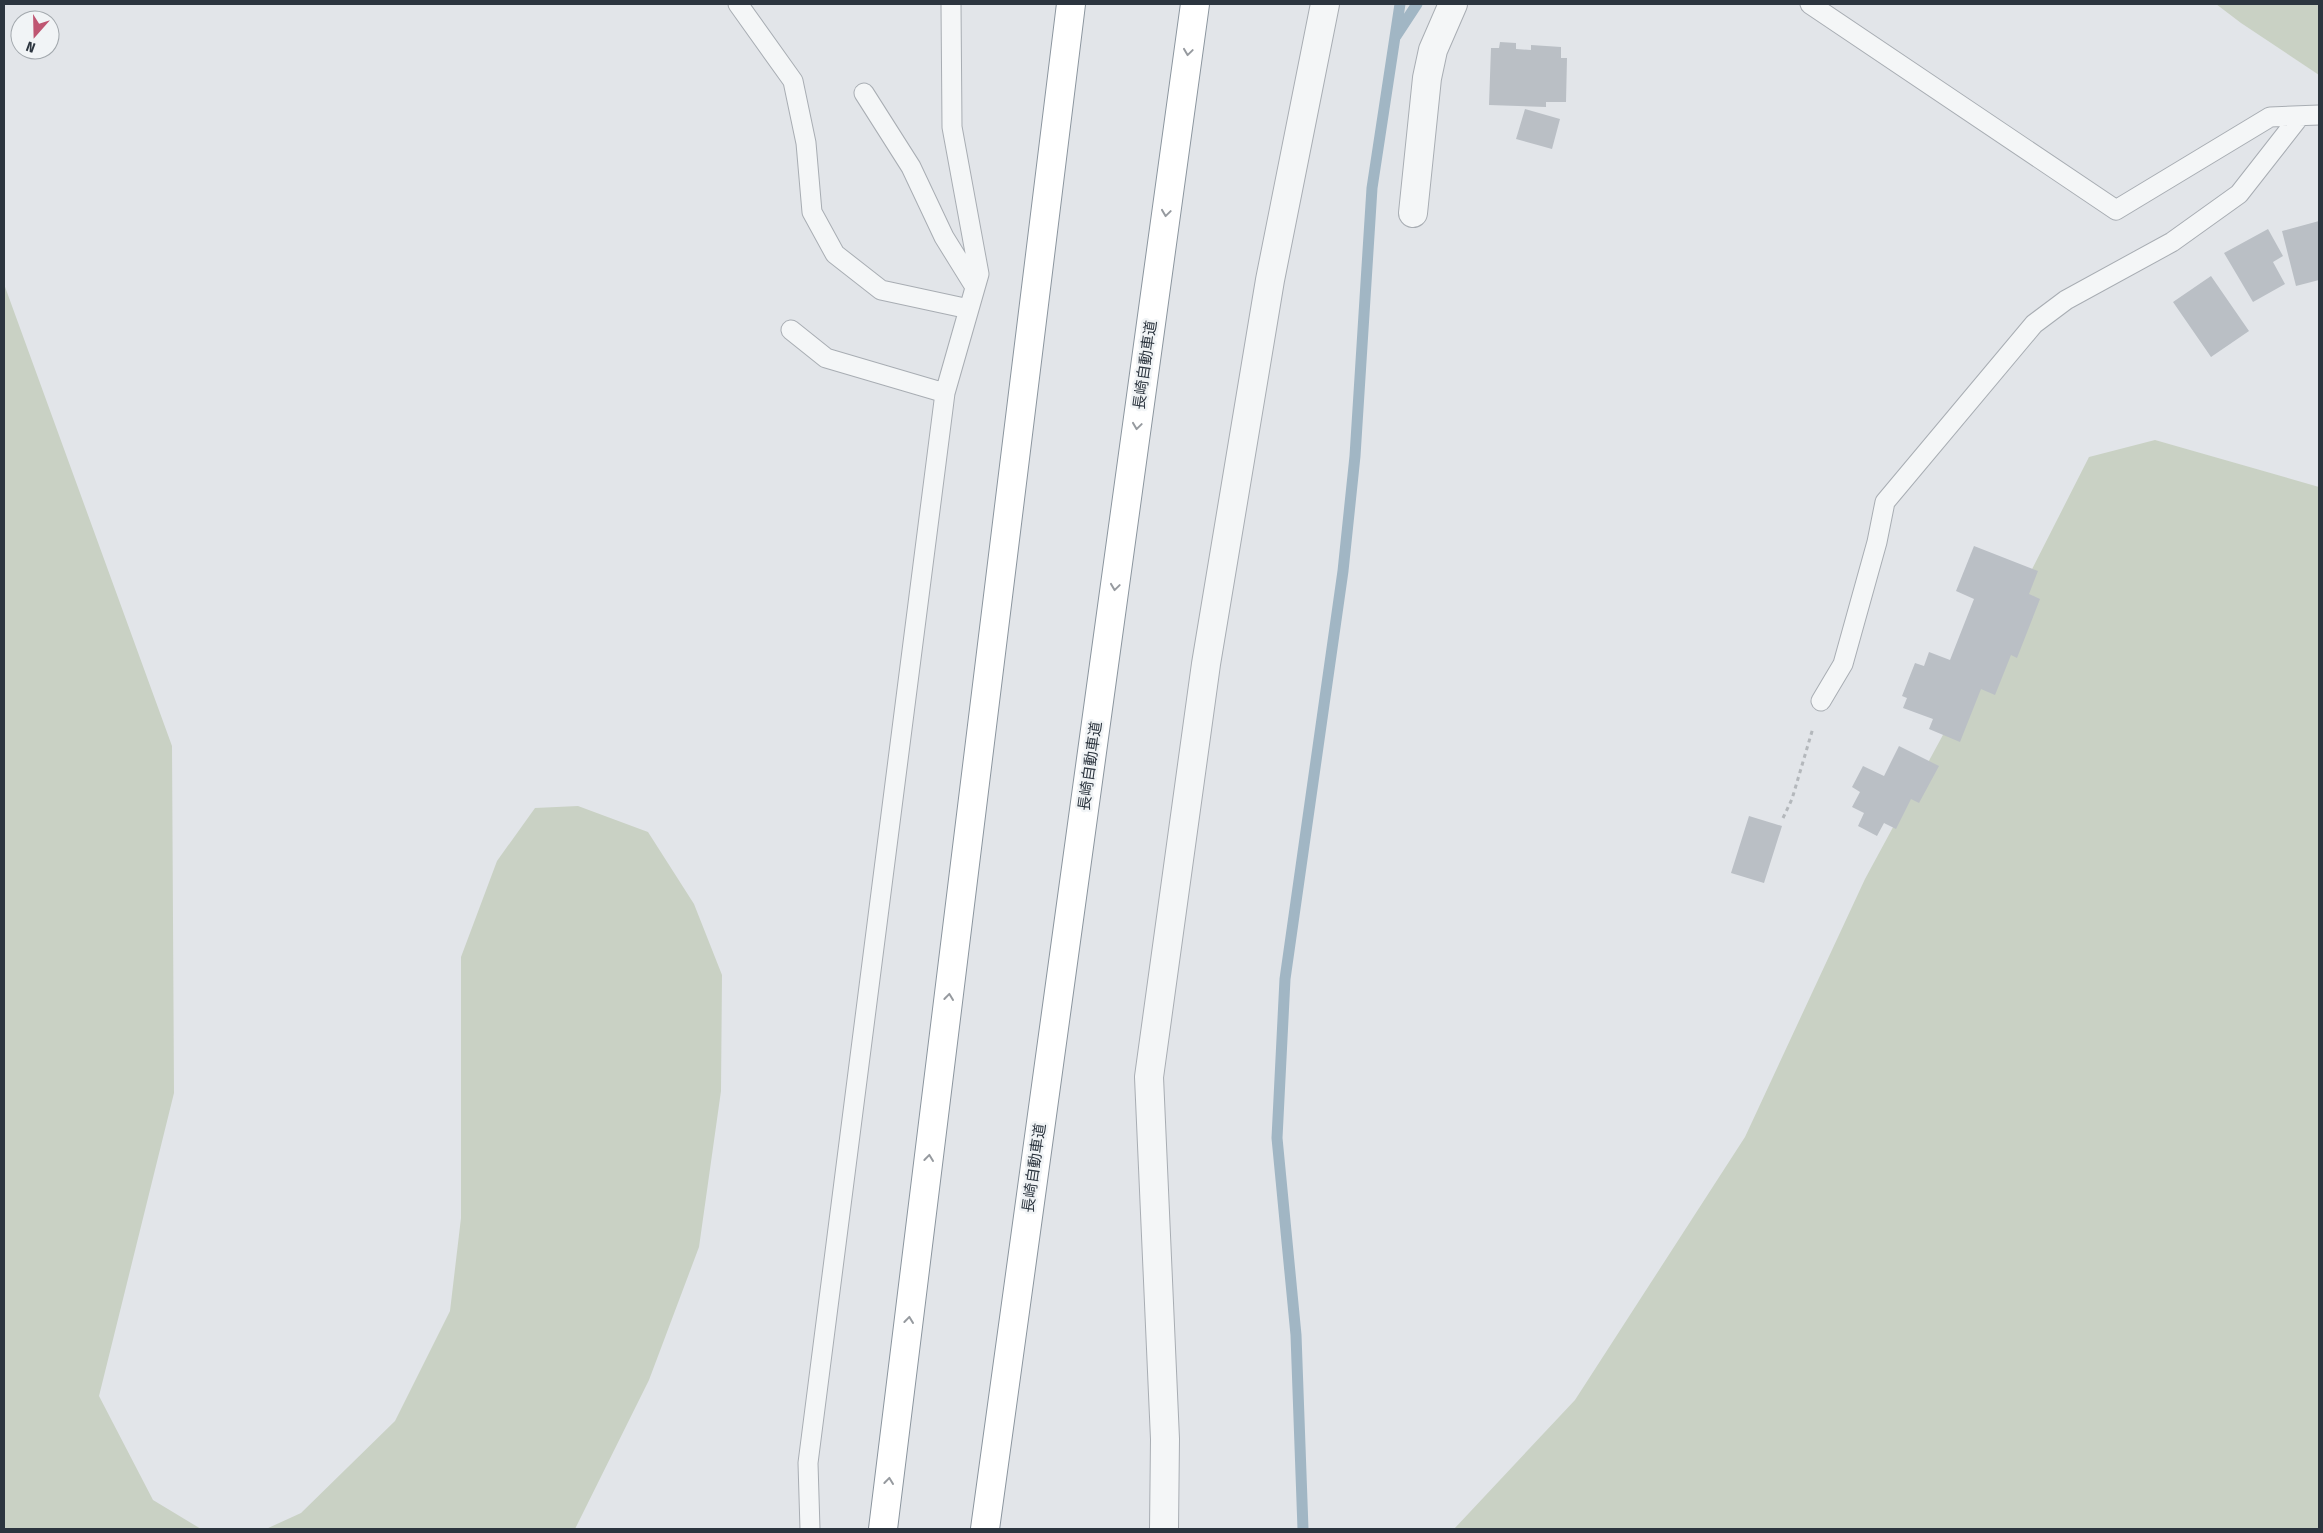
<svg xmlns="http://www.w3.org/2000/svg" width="2323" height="1533" font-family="'Fira Sans Condensed','Noto Sans JP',sans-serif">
<rect width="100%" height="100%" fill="#e2e5e9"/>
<path fill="#c9d1c4" d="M2216,4h103v71l-78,-52z
M4,284l168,462 2,347 -75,303 54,104 48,29h-197z
M2155,440l164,47v1042h-865l121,-129 170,-263 120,-258 158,-292 66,-130z
M578,806l70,26 46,72 28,71 -1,116 -22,156 -50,133 -74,149h-309l35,-16 94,-92 55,-110 11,-93v-261l36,-96 38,-53z"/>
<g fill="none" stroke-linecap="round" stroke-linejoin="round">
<path stroke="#a1b6c4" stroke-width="11" d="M1396,36l21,-32
M1303,1529l-7,-194 -19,-197 8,-159 58,-408 12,-115 17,-268 28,-184"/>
</g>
<path fill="#babfc5" d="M1500,42l16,1v6l15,1v-5l30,2v11h6l-1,44h-20v5l-57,-2 2,-57h8z
M1525,109l35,10 -8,30 -36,-10z
M2319,221v59l-23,6 -14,-55z
M2268,229l15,27 -10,6 12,22 -32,18 -29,-49z
M2211,276l38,55 -38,26 -38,-55z
M1974,546l64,25 -9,23 11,5 -23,59 -6,-3 -16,40 -14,-6 -21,53 -31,-13 4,-10 -30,-11 4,-10 -5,-2 13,-33 9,3 5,-14 21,8 24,-61 -18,-8z
M1899,746l40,20 -20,37 -8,-4 -15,30 -12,-6 -7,13 -19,-10 6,-13 -12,-6 8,-15 -8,-5 11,-21 21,10z
M1749,816l33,10 -18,57 -33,-10z"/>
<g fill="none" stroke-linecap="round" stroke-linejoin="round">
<g stroke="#a8adb3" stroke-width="21">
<path id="lane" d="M738,4l55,77 13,62 6,69 23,42 46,36 88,19
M1810,4l306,206 154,-93 49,-2
M864,93l47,74 33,70 31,50
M791,330l35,28 119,35
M1821,701l22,-37 34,-122 8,-40 149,-178 32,-24 106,-58 67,-48 61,-78
M810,1529l-2,-66 137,-1070 34,-119 -27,-147 -1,-123"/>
</g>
<g stroke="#a8adb3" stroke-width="30">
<path id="street" d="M1413,213l14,-135 6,-28 20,-46
M1164,1529l1,-90 -16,-362 57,-413 64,-384 55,-276"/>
</g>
<g stroke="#8b959e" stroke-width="30">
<path id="highway" d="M883,1529l188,-1525
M985,1529l210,-1525"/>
</g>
<path stroke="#b4b8bc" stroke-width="3" stroke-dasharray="4 4" stroke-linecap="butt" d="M1783,818l9,-19 21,-71"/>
<use href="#lane" stroke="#f4f6f7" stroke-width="19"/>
<use href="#street" stroke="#f4f6f7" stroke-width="28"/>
<use href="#highway" stroke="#fff" stroke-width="28"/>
</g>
<defs><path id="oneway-chevron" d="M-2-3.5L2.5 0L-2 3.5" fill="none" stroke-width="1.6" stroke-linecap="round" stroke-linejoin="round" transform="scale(1.25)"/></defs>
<g stroke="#969a9f">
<use href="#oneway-chevron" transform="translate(1188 52) rotate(98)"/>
<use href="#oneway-chevron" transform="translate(1166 213) rotate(98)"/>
<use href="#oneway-chevron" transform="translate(1137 426) rotate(98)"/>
<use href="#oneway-chevron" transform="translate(1115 587) rotate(98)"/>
<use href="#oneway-chevron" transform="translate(949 997) rotate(-83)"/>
<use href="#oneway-chevron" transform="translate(929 1158) rotate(-83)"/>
<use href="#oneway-chevron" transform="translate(909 1320) rotate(-83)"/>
<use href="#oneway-chevron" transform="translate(889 1481) rotate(-83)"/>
</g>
<g text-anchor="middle" stroke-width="5" stroke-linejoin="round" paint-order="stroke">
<g font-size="15" fill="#2c353f" stroke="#f1f4f6">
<text transform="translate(1145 365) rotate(-82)" y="5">長崎自動車道</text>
<text transform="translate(1090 766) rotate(-82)" y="5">長崎自動車道</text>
<text transform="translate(1034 1168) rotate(-82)" y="5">長崎自動車道</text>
</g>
</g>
<rect width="2323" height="1533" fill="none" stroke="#2c353f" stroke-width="10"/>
<g transform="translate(35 35) rotate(200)"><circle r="24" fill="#f1f4f6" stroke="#a2a8ad"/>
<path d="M0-4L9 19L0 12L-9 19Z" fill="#bf5672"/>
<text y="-8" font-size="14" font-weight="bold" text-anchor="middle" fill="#2c353f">N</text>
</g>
</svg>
